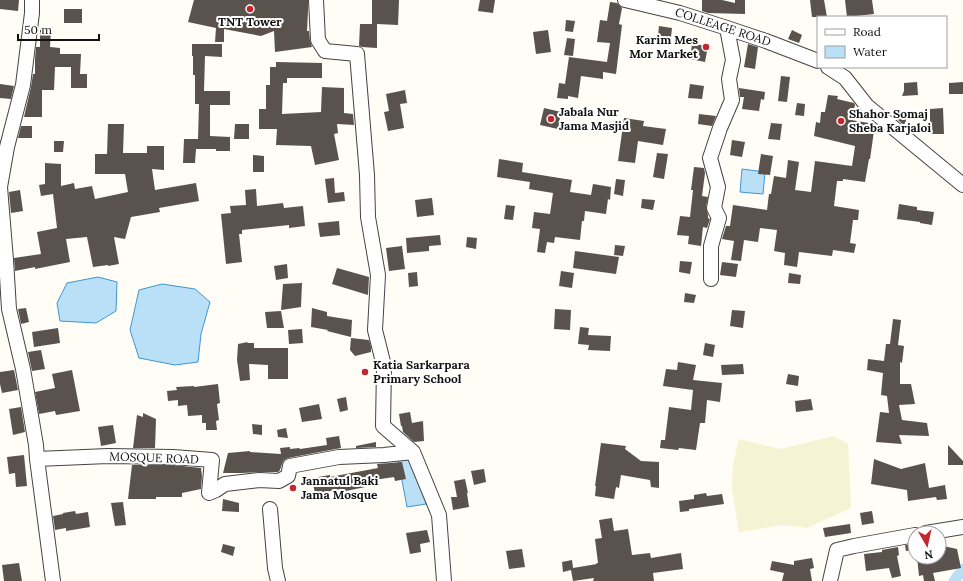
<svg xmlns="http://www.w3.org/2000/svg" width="963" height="581" font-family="Lora,serif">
<rect width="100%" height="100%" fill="#fffdf5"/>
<path fill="#f6f3d4" d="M833,436l15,8 3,64 -44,20 -25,-3 -43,7 -7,-42 1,-26 6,-25 41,10z"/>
<path fill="#b9e0f7" stroke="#3f96cf" d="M742,169l23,3 -2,22 -23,-2z
M98,277l19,5 -1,29 -20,12 -36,-2 -3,-18 10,-20z
M162,284l33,5 15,13 -9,32 -3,28 -23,3 -36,-7 -9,-28 9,-40z
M417,450l9,54 -19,3 -10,-53z"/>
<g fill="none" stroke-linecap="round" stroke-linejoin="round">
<path stroke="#b9e0f7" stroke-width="11" d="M954,581l9,-12"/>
</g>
<path fill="#5a524d" d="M0,0h19l-1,11 -18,-2z
M194,0h114v11l-1,20h2l1,10 2,6 -37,5 -1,-21 -13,5 -37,-7v13h-9l1,-14 -28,-6z
M372,0h27l-1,25 -21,-1v24l-15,-1 -3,-1 1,-22h12z
M480,0h15l-2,13 -15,-2z
M702,0h20l13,3v-3h10v14l-37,-1 -6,-2z
M810,0h14l3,17h-15z
M845,0h27l2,14 -27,3z
M610,2l7,1 5,5 -3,16 3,1 -6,49 -13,-2v7l-22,-3 -3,22 -10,-2v3l-11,-1 2,-15 6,1 4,-27 38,5 3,-19 -13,-1 3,-22 7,1z
M64,9h18v14h-18z
M566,20l9,1 -2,11 -8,-1z
M659,26l13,2 -2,18 -13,-2z
M40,29h11l-1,18 10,1v6h21l-1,20h7v14h-16v-21h-16l-1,23h-12v27h-18l7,-30 2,-13h2v-15l1,-12h4z
M548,30l3,22 -15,2 -3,-22z
M792,30l10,5 -3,8 -11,-4z
M567,38l8,1 -2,17 -9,-1z
M192,44h30v13l-17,-1 -1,35h26v14h-20v31l20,1v14h-14v-2h-20l-1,14h-12l1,-24h14l1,-35h-4v-29h-2v-19h-1z
M692,44l16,2 -3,16 -15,-3z
M748,44l10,3 -3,22 -11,-2z
M276,62l46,1v15h-35v5h-4l-1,31 39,-2 1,-25 22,1v25l9,1 1,11 -17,-1 1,9 -4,1 5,26 -24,5 -4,-19 -35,-1 1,-16h-18v-20h7v-24h4v-18h6z
M781,76l9,1 -3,25 -9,-1z
M917,82l1,13 -16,1 2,-5v-8z
M963,82v12h-14v-11z
M0,84l14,2 -3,13 -11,-1z
M690,84l14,2 -2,13 -14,-1z
M739,88l26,4 -1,8 -3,-1 -2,12 -17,-2 2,-12h-4z
M405,90l2,13 -7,1 4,24 -16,3 -4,-19 5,-1 -3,-17z
M828,95l10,1 -1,3 17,4 1,2 -4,15 24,4 -5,35h-1l-4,23 -22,-3v2h-6l-3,25 25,4 -1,10h-5l-3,23 6,1 -2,9 -21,-3 -1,6 -33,-4 -2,15 -13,-2 1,-12 -11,-2 3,-21 -17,-2 -2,14 -14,-2 -3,21 -10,-1 3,-19 -12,-2 4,-13h4l3,-21 34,5 2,-16h2l3,-18 12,2 2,-18 11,2 -4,28 16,2 4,-31 37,5 3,-20 -41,-10 2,-14 4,1 1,-11h4z
M797,103l8,1 -1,12 -9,-1z
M544,108l17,4 -3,17 -18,-4z
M943,108l1,26h-14v-25z
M895,110l13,6 -4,9 -11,-9z
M699,114l17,2 -4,10 -14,-2z
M624,118l20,3 -1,5 23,3 -3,16 -25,-4 -3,22 -17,-2z
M771,123l11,1 -2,16 -12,-1z
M108,124h16l-1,29h24v-7h17v24l-12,-1 3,21 41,-7 3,18 -40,7 1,4 -29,5 -6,22 -11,-2 5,27 -11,2v-1l-15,2 -6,-30 -21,2 4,23 -35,7v-2l-20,4 -1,-13 27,-4 -4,-22 20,-4 -4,-34 -12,2 -2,-11 6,-1v-21l16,1v22l13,-3 1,6 17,-3 3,13 33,-7 -3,-18h-30v-20h12z
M235,124h14v15h-15z
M21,126h11v12h-14z
M732,140l13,2 -3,15 -12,-2z
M54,141h10l-1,11h-9z
M657,153l11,1 -4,25 -11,-2z
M761,154l12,2 -3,19 -12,-1z
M253,155l11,1v16h-11z
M499,159l24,4 -1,9 50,8 -2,12 21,3 2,-11 18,3 -1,13 -2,-1 -2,15 -21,-3 -1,10h-2l-2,19 -25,-3 -1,6 -7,-1 -2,11 -8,-1 3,-23 -8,-1 2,-16 16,2 3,-21 -24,-4 1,-7 -33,-5z
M694,167l10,1 1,5 -3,23 6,1 -2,10 2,8v3l2,1 -3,9 -4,-1 -2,19 -13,-2 1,-8 -12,-1 3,-19 10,1 3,-27h-2z
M334,178l1,15 9,-1 1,9 -17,2 -3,-24z
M616,179l9,1 -2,16 -9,-2z
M256,189l1,17 26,-3 1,5 19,-2 2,20 -16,2v-3l-47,5v4h-3l3,28 -16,2 -5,-50 10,-1 -1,-7 16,-1 -1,-15z
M20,190l3,21 -12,2 -2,-21z
M432,198l2,17 -17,2 -2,-17z
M642,199l13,1 -2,10 -12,-2z
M899,204l18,3v3l17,2 -2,13 -12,-2v-1l-23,-3z
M506,205l9,1 -2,14 -9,-1z
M339,221l1,14 -20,2 -2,-14z
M440,235l1,10 -12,1v5l-22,2 -1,-15z
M467,237l10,1 -1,11 -10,-2z
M615,245l10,1 -2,10 -9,-1z
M402,246l3,23 -16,2 -3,-23z
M575,251l44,6 -3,17 -43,-6z
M680,261l12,1 -2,12 -11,-2z
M722,262l16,2 -2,13 -16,-2z
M287,264l1,14 -12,2 -2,-14z
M337,268l32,9 -1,18 -36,-11z
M561,271l13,2 -2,15 -13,-2z
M417,272l1,14 -9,1 -1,-14z
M789,273l12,2 -1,9 -12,-1z
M302,283l-1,24 -20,3 2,-26z
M685,293l11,2 -2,8 -10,-1z
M26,308l3,14 -8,2 -3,-15z
M312,308l15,4v4l25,4 -1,17 -24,-6 1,-1 -17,-3z
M555,309l16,1 -1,20 -16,-1z
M732,310l13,1 -2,17 -13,-2z
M281,311l3,17h-17l-2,-16z
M893,319l8,1 -3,25 6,1 -2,17 -2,-1v22h11l4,20 -16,1 3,15 25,3 2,13 -30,-1 3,9 -26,-2 4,-30 9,1 -2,-17 -6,-1 2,-22 -16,-3 1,-11 16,2 2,-17h4z
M580,327l9,1 -1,7 23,1 -1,15 -22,-1 1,-5 -11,-1z
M58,328l2,15 -26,4 -2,-15z
M302,329l1,14 -14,1 -1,-14z
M351,338l18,2 2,7v5l-16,4 -5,-6z
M248,342l-1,1h7v5h34v31h-20v-14l-19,-1 1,16 -10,1 -3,-21 1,-16z
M705,343l10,2 -2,12 -10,-2z
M41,350l4,19 -13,2 -4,-19z
M678,362l18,3 -3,15 29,3 -2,19 -13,-2 -2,23h-5l-4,27 -17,-2 -1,2 -18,-2 1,-8h4l4,-33 22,3 2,-20 -30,-4 3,-17 11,1z
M743,364l1,10 -22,1 -1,-10z
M14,370l4,20 -16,3 -2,-9v-12z
M72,370l8,41 -24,4 -1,-4 -16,3 -4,-22 20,-4 -3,-14z
M788,374l11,2 -1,10 -12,-2z
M218,384l2,19 -3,1 2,16 -3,1 1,9h-11v-7h-4v-8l-14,1 -1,-11 -9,1v-6l-10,1 -1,-10 10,-1 -1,-3 18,-1v1z
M346,397l2,13 -8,2 -3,-13z
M811,399l2,11 -17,2 -1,-11z
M319,404l3,15 -20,3 -3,-14z
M21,407l4,25 -12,3 -4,-26z
M410,412l2,11 11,-2 1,20 -10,1 -11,-10 -1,-6h-1l-2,-12z
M143,413l13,6 -1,29h-22l4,-33 6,2z
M252,424l10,1v10l-9,-1z
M113,425l3,18 -15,3 -3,-19z
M286,428l2,10 -10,-1 -1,-7z
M339,436l2,12 -53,10 -4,2 -2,4 -2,6 -2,2h-20l-16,1h-19l5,-20 22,-2v1l31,2 -1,-6 10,-1v2l9,-1 1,1 27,-4 -1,-7z
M376,442v5l-20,1v-2z
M601,443l25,3 -1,3 16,12 18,1v26l-8,-1 -1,-7 -29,-5 -2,13 -3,-1 -2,12 -19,-3 1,-10h-1z
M948,445l15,16v4h-15z
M24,455l3,31 -11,1 -1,-14 -6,1 -2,-17z
M874,459l27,10 24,-6 4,25 16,-3 2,14 -10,1 -1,-3 -28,4 -1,-11 -36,-6z
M402,462l4,17 -11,2 -1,-4 -20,3 1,5 -34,7v-3l-26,5 -3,-16 18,-3v2l48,-9 -1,-4z
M132,465h41l28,3 1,8 -1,13 -19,4v4h-26v2h-28z
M484,469l2,13 -12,3 -3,-14z
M465,479l3,14h-1l2,14 -16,3 -2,-13h6l-3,-16z
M706,493l1,3 15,-2 2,10 -35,5v2l-9,1 -1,-11 15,-2v-4z
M223,499l16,4v9l-17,-1z
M123,502l3,23 -11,1 -4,-23z
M75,511l1,3 12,-2 2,15 -24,4v-3l-11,2 -2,-14 10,-2v-1z
M872,511l2,12 -12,2 -2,-12z
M612,518l2,13 14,-2 4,26 18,-2 1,5 30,-5 2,16 -30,4 1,8h-61l1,-3 -21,3 -2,-11 -8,2 -1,-10 10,-2 1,8 24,-4 -1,-1h2l-3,-24 7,-1 -3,-18z
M850,524l1,9 -26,4 -2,-9z
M427,530l3,12 -10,2 1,8 -11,2 -4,-21z
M223,544l12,3 -2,9 -12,-4z
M915,544v6l-9,1 -1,-6z
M939,545l18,4 4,19 -28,5 2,8h-11l-1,-6 -4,1 -2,-19h22z
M898,547l1,8 -2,1 4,20 -9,2 -3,-10 -23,3 -2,-17 18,-2v-2z
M522,549l3,18 -16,2 -3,-18z
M812,558l2,10 -4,1 2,12h-30l2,-8 -14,-3 2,-9 22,4v-4z
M19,563l3,18h-18l-2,-16z"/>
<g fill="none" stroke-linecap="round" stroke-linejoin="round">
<g stroke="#444" stroke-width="16">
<path id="minor" d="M32,0v13l-9,72 -16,62 -7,40 6,73 3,49 14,60 13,76 1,14 16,122
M316,0l2,40 7,11 32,3 10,121 1,42 10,58 -3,55 9,36 -1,60 30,26 26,63 5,66
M625,0l55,13 47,15 39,13 52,20
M828,67l17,11 22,28 96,79
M711,279v-33l8,-28 -5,-10 4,-21 -8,-29 10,-30 12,-28 -3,-21 4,-19 -6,-32
M37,459l71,-3 65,1 39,3 -3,33 7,-3 9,-6 34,-4 20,1 9,-5 2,-10 49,-9 45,-2 29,-3
M270,509l5,59 3,13
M926,533l37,-6
M830,581l7,-31 17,-4 61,-11"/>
</g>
<use href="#minor" stroke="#fff" stroke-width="14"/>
</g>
<g fill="#c4262e" stroke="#fff" stroke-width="1.5">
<circle cx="250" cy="9" r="4"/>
<circle cx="706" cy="47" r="4"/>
<circle cx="551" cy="119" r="4"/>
<circle cx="841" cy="121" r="4"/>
<circle cx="365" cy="372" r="4"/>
<circle cx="293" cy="488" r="4"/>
</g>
<g text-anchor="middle" stroke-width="4" stroke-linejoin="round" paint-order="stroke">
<g font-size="12" font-weight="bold" fill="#111" stroke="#fff" text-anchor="start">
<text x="250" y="26" text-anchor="middle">TNT Tower</text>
<text x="698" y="44" text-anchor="end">Karim Mes<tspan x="698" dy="14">Mor Market</tspan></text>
<text x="559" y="116">Jabala Nur<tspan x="559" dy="14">Jama Masjid</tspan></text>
<text x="849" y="118">Shahor Somaj<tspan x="849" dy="14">Sheba Karjaloi</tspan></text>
<text x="373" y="369">Katia Sarkarpara<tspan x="373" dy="14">Primary School</tspan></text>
<text x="301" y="485">Jannatul Baki<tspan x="301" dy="14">Jama Mosque</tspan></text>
</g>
<g font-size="12" fill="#111" stroke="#fff">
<text transform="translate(723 27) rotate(18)" y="4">COLLEAGE ROAD</text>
<text transform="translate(154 458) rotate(2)" y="4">MOSQUE ROAD</text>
</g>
</g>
<rect x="817" y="16" width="130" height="52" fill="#ffffff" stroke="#a0a0a0"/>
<rect x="825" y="29" width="20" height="6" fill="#ffffff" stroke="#a0a0a0"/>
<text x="853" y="36" font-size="12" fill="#111111">Road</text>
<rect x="825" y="46" width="20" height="12" fill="#b9e0f7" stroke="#a0a0a0"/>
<text x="853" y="56" font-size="12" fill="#111111">Water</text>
<g transform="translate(927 545) rotate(171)"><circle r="19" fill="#ffffff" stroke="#a0a0a0"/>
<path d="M0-3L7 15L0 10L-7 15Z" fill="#c4262e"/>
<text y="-6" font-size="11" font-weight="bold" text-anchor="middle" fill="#111111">N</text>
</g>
<path d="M18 34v6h81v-6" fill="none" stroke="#111111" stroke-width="2"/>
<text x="24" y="34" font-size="12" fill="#111111" stroke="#ffffff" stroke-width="3" paint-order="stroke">50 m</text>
</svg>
